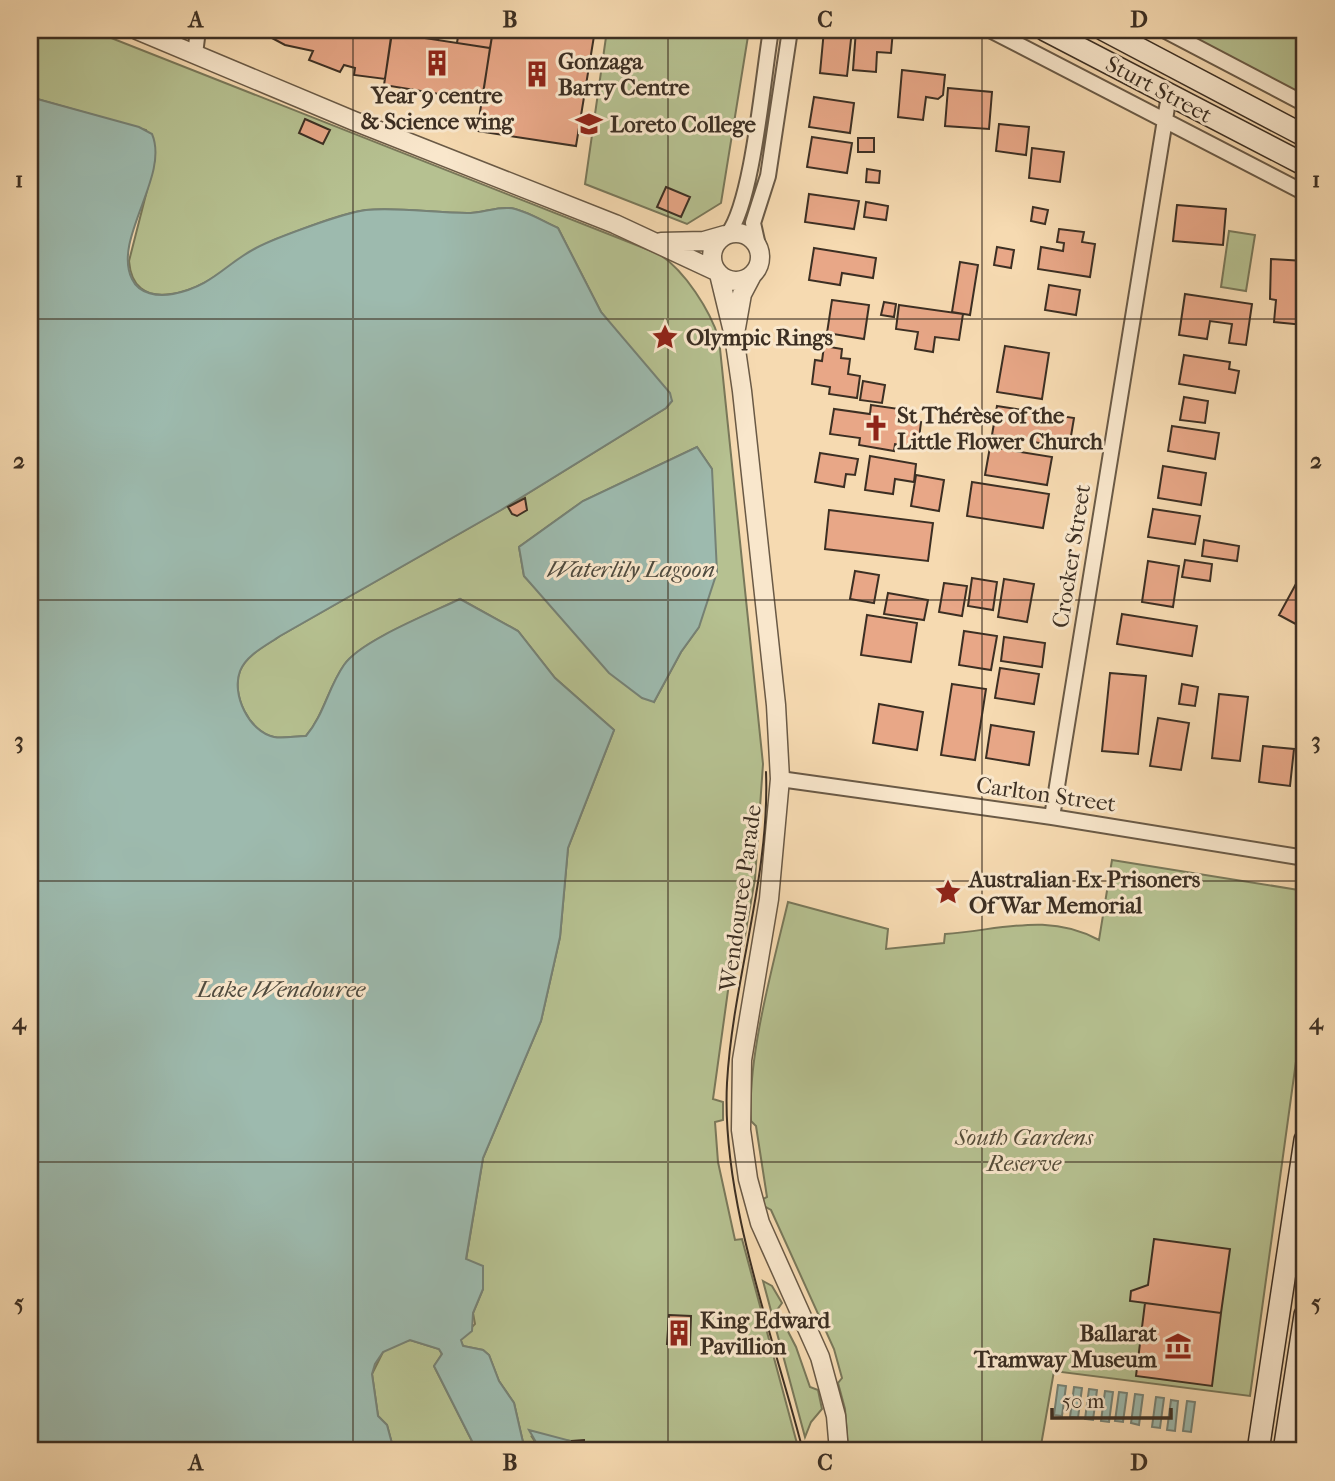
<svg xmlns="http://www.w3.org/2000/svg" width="1335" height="1481" font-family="'IM FELL French Canon',serif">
<rect width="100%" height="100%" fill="#f6dab1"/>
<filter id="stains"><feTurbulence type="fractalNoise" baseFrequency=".00286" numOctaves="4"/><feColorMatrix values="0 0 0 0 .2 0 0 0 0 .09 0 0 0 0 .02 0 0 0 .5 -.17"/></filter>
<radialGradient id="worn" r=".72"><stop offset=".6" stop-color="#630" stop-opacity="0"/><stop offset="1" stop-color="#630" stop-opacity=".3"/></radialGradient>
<path fill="#b6c191" stroke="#79785a" stroke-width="2" fill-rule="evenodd" d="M30,30h61l568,224c26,17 51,56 60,85l44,425 -8,115 -15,85 -9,5 -18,130 10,3v18l-8,2 3,40 17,78 7,-1 57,212h-221l-7,-10 -39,-4 9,14h-16l-11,-48 -15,-22 -10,-26 -6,-5 -20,-4 -3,-7 15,-15 -2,-11 10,-24 -17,-29 17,-102 58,-137 19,-84 8,-89 46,-118 -59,-52 -37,-47 -58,-32c-30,15 -99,42 -116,66 -16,23 -20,49 -38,71 -10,0 -23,3 -32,1 -25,-5 -43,-43 -34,-66 6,-16 27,-26 40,-35l221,-126 165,-102 6,-7 -71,-89 -43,-84c-14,-6 -34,-19 -49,-20 -13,-1 -28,5 -42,5 -34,0 -68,-6 -101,-3 -25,3 -68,21 -92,30 -36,15 -62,48 -103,54 -26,4 -40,-8 -42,-33l26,-102 -9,-29 -116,-33zM697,447l15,22 -13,158 -18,25 -27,50 -86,-79 -44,-47 -5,-29 64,-46z
M607,30h142l-28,173 -34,21 -102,-40z
M1177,30h128v67z
M1229,231l26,4 -9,56 -25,-4z
M1112,860l193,31v105l-55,400 -196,-25 -14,80h-192l-3,-42 -7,-26 4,-5 -8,-29 -63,-139 -7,-4 -1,-7 4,-2 -11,-71 -5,-5c-4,-63 22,-156 37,-219l100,27 -2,20 58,-6 1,-9c56,-4 103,-22 154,6z
M763,1281l9,5 10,17 -5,7 19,37 14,40 8,3 4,19 -11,13 -6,15z
M410,1340l29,9 3,5 -8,12 43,85h-83l-7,-26 -9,-9 -6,-42 11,-22 11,-7z"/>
<path fill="#9dbaae" stroke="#768276" stroke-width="2" d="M30,97l109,30 13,7c18,42 -40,105 -20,145 7,15 26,18 41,15 40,-8 52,-30 83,-46 21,-11 88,-35 110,-38 34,-3 67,3 101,3 14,0 29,-6 42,-5 15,1 35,14 49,20l43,84 69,81 2,8 -6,7 -165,102 -221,126c-13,9 -34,19 -40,35 -9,23 9,61 34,66 9,2 22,-1 32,-1 18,-21 22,-48 38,-71 16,-24 87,-52 116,-66l58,32 37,47 59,52 -46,118 -8,89 -19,84 -58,137 -17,101 17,7v23l-10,24 -1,18 -11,9 2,6 20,4 6,5 10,26 15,22 11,48h-48l-43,-85 8,-12 -3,-5 -29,-9 -27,12 -8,12 -3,10 6,42 9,9 7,26h-364z
M697,447l15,22 5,103 -18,55 -18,25 -27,50 -12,-4 -33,-25 -85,-97 -5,-29 64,-46z
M1058,1385l8,1 -4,30 -8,-1z
M1074,1387l8,1 -4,30 -8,-1z
M1089,1389l8,1 -4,30 -8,-1z
M1105,1391l8,1 -4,30 -8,-1z
M1119,1392l8,1 -4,29 -8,-1z
M1135,1394l8,1 -4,30 -8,-2z
M1156,1397l8,1 -4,30 -8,-1z
M1171,1400l7,1 -3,30 -8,-1z
M1187,1401l8,1 -4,30 -8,-1z
M529,1430l42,11 7,10h-37z"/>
<path fill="#e8a787" stroke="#3c2f23" stroke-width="2" d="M257,30h135l-7,49 -31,-4 1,-7 -11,-3 -4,7 -31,-12 4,-9 -28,-6z
M411,30h28l-1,10 -28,-5z
M459,30h34l-3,18 -33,-5z
M493,30h102l-19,116 -99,-15z
M824,30h28l-5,46 -27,-3z
M856,30h37l-2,23 -14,-1 -1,20 -23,-2z
M392,33l98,15 -8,53 -98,-16z
M902,70l43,5 -2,20 -5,4 -12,-2 -3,23 -25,-3z
M948,88l44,4 -3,37 -44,-3z
M814,97l40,6 -4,30 -41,-6z
M305,119l25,11 -7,14 -24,-11z
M999,124l30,3 -3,28 -30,-4z
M812,137l40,6 -5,30 -40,-6z
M858,138h16v14h-16z
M1032,148l32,4 -4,30 -31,-4z
M867,169l13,2 -1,12 -13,-1z
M666,187l24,10 -9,20 -24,-10z
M809,194l50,7 -5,28 -49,-7z
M866,202l22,4 -2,14 -22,-3z
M1177,205l49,4 -3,36 -50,-4z
M1033,207l15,3 -3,14 -14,-3z
M1059,229l25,3 -2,10 13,2 -5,33 -52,-8 3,-22 22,4 1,-8 -7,-1z
M997,247l17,3 -3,18 -17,-3z
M814,248l62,10 -3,20 -31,-5 -2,12 -31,-5z
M1271,259l34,2 -1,64 -30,-3 2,-22 -6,-1z
M960,262l18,3 -8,50 -18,-3z
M1049,285l31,5 -4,25 -31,-5z
M1185,294l67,10 -6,41 -17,-2 3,-19 -22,-3 -3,18 -28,-4z
M832,300l37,5 -5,34 -37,-6z
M884,302l12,2 -2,13 -13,-2z
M899,305l64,9 -4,26 -24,-3 -2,15 -18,-3 3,-17 -22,-3z
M824,346l18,3 -1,9 9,1 -2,15 12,2 -3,22 -28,-4 1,-7 -18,-3 3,-24 7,1z
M1005,346l44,7 -7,46 -45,-7z
M1304,348l1,1v17h-4z
M1184,355l46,7 -1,7 10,2 -4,22 -56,-9z
M863,381l22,4 -3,18 -22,-3z
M1305,381v20l-7,-17z
M1184,397l24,4 -3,22 -25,-3z
M871,405l28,4 -1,9 23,4 -3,25 -23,-3 -1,7 -35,-6 1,-7 -30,-4 4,-25 36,5z
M997,406l77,12 -5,30 -77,-13z
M1172,426l47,7 -4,26 -47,-8z
M990,447l62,10 -5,28 -62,-10z
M820,453l38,6 -3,16 -9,-1 -2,13 -29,-5z
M870,456l46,8 -2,18 -19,-3 -2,15 -28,-4z
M1163,466l43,7 -5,32 -43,-7z
M916,475l28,5 -5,31 -28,-5z
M972,482l77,12 -6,34 -76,-12z
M525,498l2,12 -10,6 -5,-2 -4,-7z
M1153,509l47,7 -5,28 -47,-7z
M829,510l104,13 -5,38 -103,-12z
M1204,540l35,6 -2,15 -35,-5z
M1185,560l27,4 -2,17 -28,-4z
M1148,561l31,5 -6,41 -31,-5z
M855,571l24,4 -5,28 -24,-4z
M972,578l25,4 -4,28 -25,-4z
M1004,579l30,5 -7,38 -29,-5z
M1297,582l8,5v42l-26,-14z
M944,583l23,3 -5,30 -23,-4z
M888,593l40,7 -4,20 -40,-6z
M1122,614l75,12 -5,30 -75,-12z
M867,615l50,8 -6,39 -50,-7z
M964,631l33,5 -6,34 -32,-5z
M1004,637l41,6 -3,24 -41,-6z
M1000,668l39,6 -5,30 -39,-6z
M1110,673l36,3 -8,78 -36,-3z
M952,684l34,5 -11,71 -34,-5z
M1182,684l16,3 -3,19 -16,-2z
M1219,694l29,3 -8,64 -28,-3z
M879,704l44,8 -6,38 -44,-7z
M1158,718l31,5 -8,47 -31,-4z
M991,725l43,7 -5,33 -43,-7z
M1263,746l31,3 -4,37 -31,-4z
M1305,773v35l-4,-1z
M1154,1239l76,10 -9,64 -91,-12 1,-10 17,-6z
M1145,1303l76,10 -9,73 -76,-10z
M669,1315l22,1 -1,29 -23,-1z
M584,1440l1,10 -12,1 -1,-10z"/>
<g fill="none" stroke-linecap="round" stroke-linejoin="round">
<g stroke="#6a5a46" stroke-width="18">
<path id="minor" d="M990,30l315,163
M1164,30l141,74
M195,54l3,-24
M728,234c25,-33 35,-158 43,-204
M759,250l-6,-27 15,-47 22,-146
M780,779l272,38 253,41
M1052,817l117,-722"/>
</g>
<g stroke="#6a5a46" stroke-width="21">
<path id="tertiary" d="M137,30l217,91 261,103 101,47
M712 257a24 24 0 1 1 48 0a24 24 0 1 1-48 0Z
M661,242l43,-1 21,-6
M719,274l15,62 8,55 34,314 4,74 -11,120 -27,161 -1,70 7,49 12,44 60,134 16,59 3,35
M736,328l6,-34 10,-19"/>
</g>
<g stroke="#3c2f23" stroke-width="24">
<path id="secondary" d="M1045,30l260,135
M1104,30l201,106
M1258,1451l47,-311
M1284,1451l21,-136"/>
</g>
<use href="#minor" stroke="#f9e7cc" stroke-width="14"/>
<use href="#tertiary" stroke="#f9e7cc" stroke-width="18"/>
<use href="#secondary" stroke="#f9e7cc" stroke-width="21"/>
<path stroke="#3c2f23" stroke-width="2" d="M766,772c4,106 -33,206 -39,311 -6,117 47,255 76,368"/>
</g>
<path fill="none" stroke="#3c2f23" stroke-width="2" stroke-opacity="0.55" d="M353,30v1421M668,30v1421M982,30v1421M30,319h1275M30,600h1275M30,881h1275M30,1162h1275"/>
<defs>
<g id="building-bare" transform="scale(2.1)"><path d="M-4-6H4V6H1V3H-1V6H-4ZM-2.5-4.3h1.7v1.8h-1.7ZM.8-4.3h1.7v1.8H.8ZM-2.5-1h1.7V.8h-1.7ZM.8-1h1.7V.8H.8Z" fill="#8f2418" stroke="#f9e7cc" stroke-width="2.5" paint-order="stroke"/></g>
<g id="school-bare" transform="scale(2.1)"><path d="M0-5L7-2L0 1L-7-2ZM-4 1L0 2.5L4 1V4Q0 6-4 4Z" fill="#8f2418" stroke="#f9e7cc" stroke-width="2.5" paint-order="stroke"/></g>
<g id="sight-bare" transform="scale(2.1)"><path d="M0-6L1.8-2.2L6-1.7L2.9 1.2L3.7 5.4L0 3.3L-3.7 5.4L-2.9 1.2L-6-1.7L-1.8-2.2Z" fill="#8f2418" stroke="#f9e7cc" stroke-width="2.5" paint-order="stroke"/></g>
<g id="church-bare" transform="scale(2.1)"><path d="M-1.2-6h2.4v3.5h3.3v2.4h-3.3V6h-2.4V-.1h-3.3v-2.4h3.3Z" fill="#8f2418" stroke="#f9e7cc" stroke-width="2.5" paint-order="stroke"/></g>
<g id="museum-bare" transform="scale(2.1)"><path d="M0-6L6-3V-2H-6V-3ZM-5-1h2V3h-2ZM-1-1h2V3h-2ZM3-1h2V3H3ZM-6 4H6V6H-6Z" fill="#8f2418" stroke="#f9e7cc" stroke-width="2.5" paint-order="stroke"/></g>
</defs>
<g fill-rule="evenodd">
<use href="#building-bare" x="437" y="63"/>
<use href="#building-bare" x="537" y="74"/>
<use href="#school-bare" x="589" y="124"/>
<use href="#sight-bare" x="665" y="337"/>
<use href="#church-bare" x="876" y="428"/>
<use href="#sight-bare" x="948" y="892"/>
<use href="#building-bare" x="679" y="1333"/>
<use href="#museum-bare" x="1178" y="1346"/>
</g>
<g text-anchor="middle" stroke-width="6" stroke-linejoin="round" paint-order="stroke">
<g font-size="23" font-weight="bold" fill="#3c2f23" stroke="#f9e7cc" text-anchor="start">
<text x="558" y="69">Gonzaga<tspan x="558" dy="26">Barry Centre</tspan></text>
<text x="437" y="103" text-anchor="middle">Year 9 centre<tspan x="437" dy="26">&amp; Science wing</tspan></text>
<text x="610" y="132">Loreto College</text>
<text x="686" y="345">Olympic Rings</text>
<text x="897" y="423">St Thérèse of the<tspan x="897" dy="26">Little Flower Church</tspan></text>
<text x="969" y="887">Australian Ex Prisoners<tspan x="969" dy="26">Of War Memorial</tspan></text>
<text x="700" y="1328">King Edward<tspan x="700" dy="26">Pavillion</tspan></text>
<text x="1157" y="1341" text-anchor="end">Ballarat<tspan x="1157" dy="26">Tramway Museum</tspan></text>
</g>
<g font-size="23" fill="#3c2f23" stroke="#f9e7cc">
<text transform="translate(1159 89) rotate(28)" y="8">Sturt Street</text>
<text transform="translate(1071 556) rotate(-81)" y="8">Crocker Street</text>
<text transform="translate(1046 794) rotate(8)" y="8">Carlton Street</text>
<text transform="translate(740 898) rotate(-82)" y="8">Wendouree Parade</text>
</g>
<g font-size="23" font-style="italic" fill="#544c39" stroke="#f9e7cc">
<text x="1024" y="1145">South Gardens<tspan x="1024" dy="26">Reserve</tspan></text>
</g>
<g font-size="24" font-style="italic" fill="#4f4b3f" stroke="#f9e7cc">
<text x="631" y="577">Waterlily Lagoon</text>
<text x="281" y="997">Lake Wendouree</text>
</g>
</g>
<rect width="1335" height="1481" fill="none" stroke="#f6dab1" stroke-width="77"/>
<path d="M1052 1408v10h119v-10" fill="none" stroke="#3c2f23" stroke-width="3.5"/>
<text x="1062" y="1408" font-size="21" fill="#3c2f23" stroke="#f9e7cc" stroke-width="5" paint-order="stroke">50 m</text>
<rect x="38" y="38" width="1258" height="1404" fill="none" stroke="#3c2f23" stroke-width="2.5"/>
<g font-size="23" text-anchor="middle" font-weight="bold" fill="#3c2f23">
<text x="196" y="27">A</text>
<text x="510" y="27">B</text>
<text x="825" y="27">C</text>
<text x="1139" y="27">D</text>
<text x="19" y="187">1</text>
<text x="1316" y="187">1</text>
<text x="19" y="468">2</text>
<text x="1316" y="468">2</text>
<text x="19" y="748">3</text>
<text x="1316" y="748">3</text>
<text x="19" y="1029">4</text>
<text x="1316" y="1029">4</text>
<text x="19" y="1310">5</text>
<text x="1316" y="1310">5</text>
<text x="196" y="1470">A</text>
<text x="510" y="1470">B</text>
<text x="825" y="1470">C</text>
<text x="1139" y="1470">D</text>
</g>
<rect width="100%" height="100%" filter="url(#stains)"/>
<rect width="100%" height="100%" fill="url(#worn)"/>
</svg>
